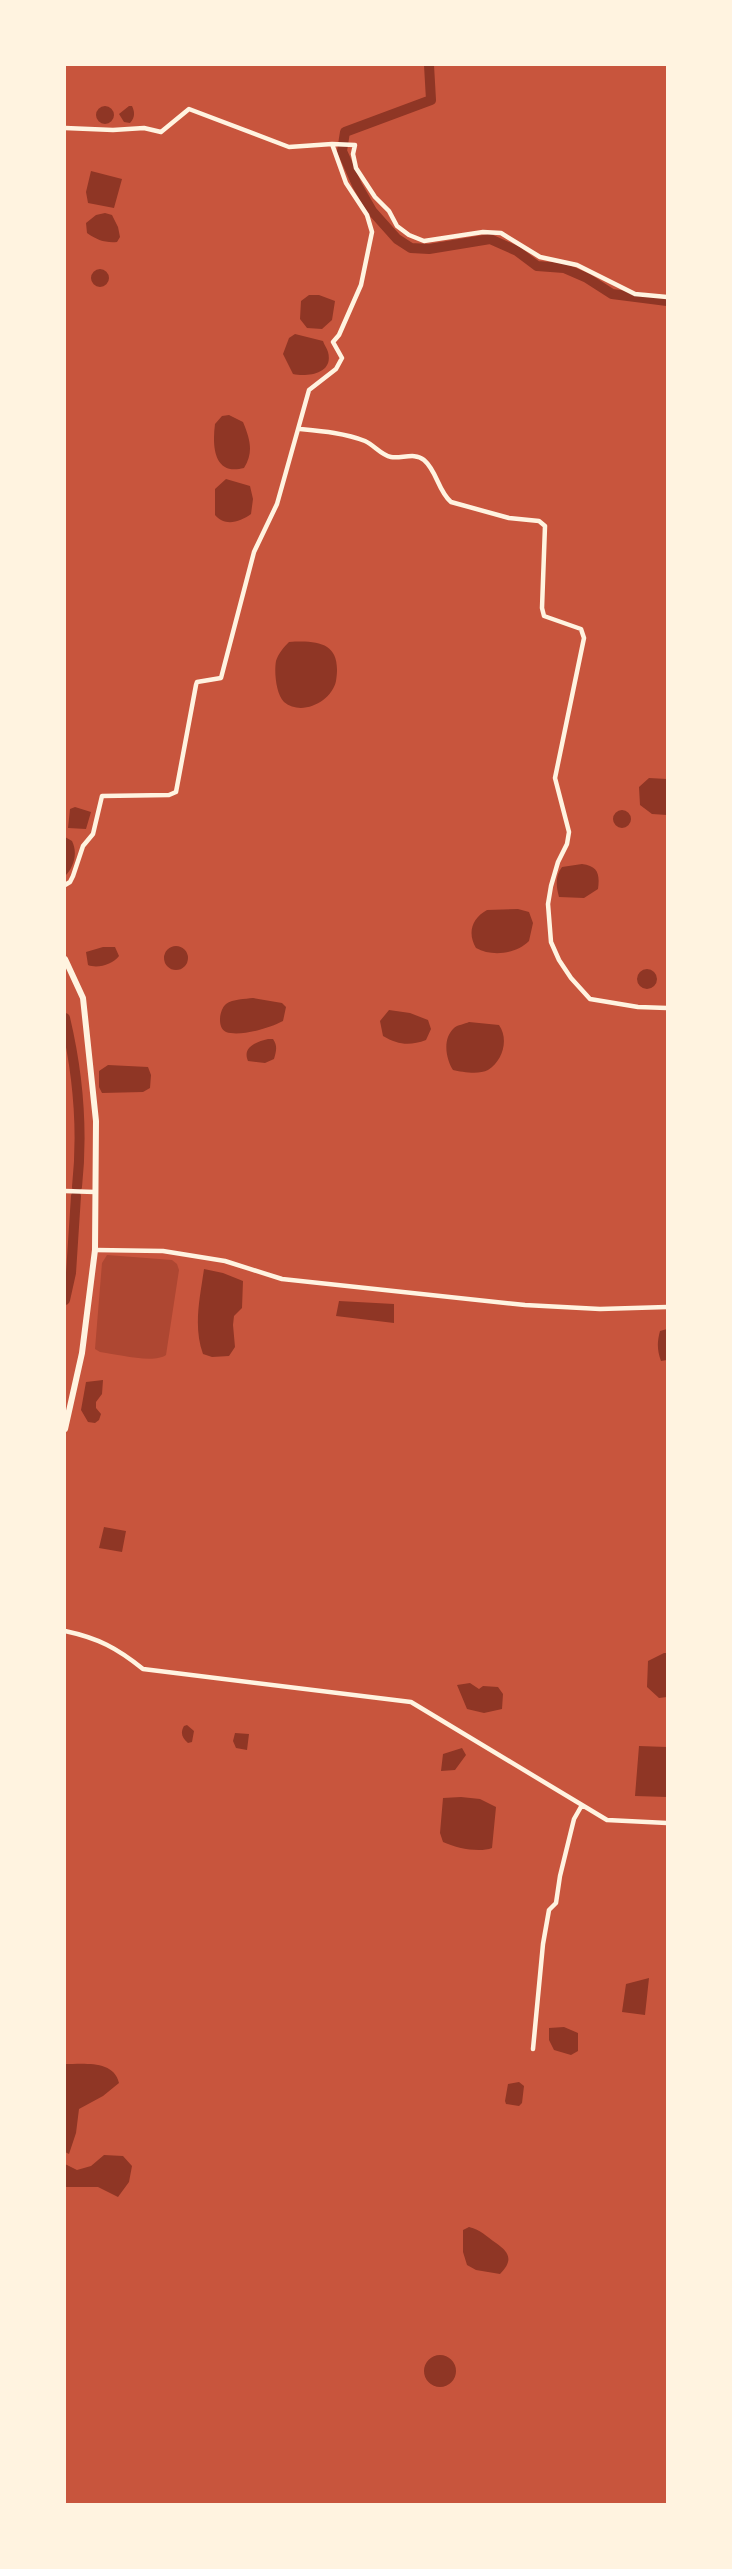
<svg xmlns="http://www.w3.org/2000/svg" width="732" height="2569" font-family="'Titillium Web',sans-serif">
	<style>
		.green { fill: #ae4732 }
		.water { fill: #8f3625 }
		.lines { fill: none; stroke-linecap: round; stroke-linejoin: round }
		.canal { stroke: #8f3625; stroke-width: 10 }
		.minor { stroke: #fff3e0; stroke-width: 4.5 }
		.secondary { stroke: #fff3e0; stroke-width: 6 }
	</style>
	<rect width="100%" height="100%" fill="#c8553d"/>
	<path class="green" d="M107,1255L172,1260L177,1264L179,1270L166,1355C154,1364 116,1354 100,1352L95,1349L102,1263Z"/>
	<path class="water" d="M129,106H132C135,112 135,118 130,123L124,122L119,114Z
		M96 115a9 9 0 1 1 18 0a9 9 0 1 1-18 0Z
		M91,171L122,179L114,208L88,203L86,192Z
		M105,213L112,215L118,227L120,237L117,242C105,243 97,240 87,233L86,223L96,215Z
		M91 278a9 9 0 1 1 18 0a9 9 0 1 1-18 0Z
		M309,295H319L335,301L332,320L322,329L307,328L300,319L301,301Z
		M295,334L323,341C324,345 327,348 328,352C334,374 307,377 293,374L283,354L289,338Z
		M229,415L243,422C250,439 254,452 244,468C214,476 212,447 215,424L222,416Z
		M226,479L250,486L253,499L251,514C240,522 225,527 215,515V489Z
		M289,642C321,640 342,644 336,681C332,701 302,717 284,702C276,694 274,672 276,661C278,654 284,647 289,642Z
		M649,778L667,779V815L652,814L640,805L639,787Z
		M75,807L91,812L86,829L68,828L70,809Z
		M613 819a9 9 0 1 1 18 0a9 9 0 1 1-18 0Z
		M65,837L72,841C78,853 74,867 65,876Z
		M582,864C598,866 600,874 598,889L584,898L559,897C556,886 555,876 562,867Z
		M487,910L518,909L529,912L533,923L529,941C516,954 492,957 476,948C467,933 472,918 487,910Z
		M164 958a12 12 0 1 1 24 0a12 12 0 1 1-24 0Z
		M103,947H115L119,956C113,964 98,969 88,965L86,952Z
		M637 979a10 10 0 1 1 20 0a10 10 0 1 1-20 0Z
		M253,998L282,1003L286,1007L283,1021C270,1028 240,1037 226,1032C217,1028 219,1010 226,1004C233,999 245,999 253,998Z
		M389,1010L410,1013L428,1020L431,1029L426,1040C410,1046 398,1045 383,1036L380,1021Z
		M469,1022L499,1025C509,1039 503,1061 488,1070C479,1075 462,1072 453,1070C446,1059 442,1039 454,1028C457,1025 465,1024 469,1022Z
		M268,1039H273C278,1046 276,1052 274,1059L265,1063L248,1061C242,1047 256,1042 268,1039Z
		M108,1065L148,1067L151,1075L150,1088L143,1092L102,1093L99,1087V1071Z
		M204,1269L223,1273L243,1281L242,1308L234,1316L233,1325L235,1347L229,1356L212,1357L203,1354C193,1326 200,1298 204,1269Z
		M339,1301L394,1304V1323L336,1316Z
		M667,1329V1360L661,1361C657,1350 657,1342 660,1331Z
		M103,1380L102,1394L96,1402V1408L101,1414L99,1420L95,1423L88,1422L81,1410L86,1382Z
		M104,1527L126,1531L122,1552L99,1548Z
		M664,1653H667V1697L659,1698L647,1687L648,1661Z
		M470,1683L479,1689L483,1686L498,1687L503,1694L502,1709L484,1713L467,1709L457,1685Z
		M187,1725L194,1731L192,1742L188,1743C182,1738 180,1733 184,1726Z
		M235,1733L249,1734L247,1750L236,1748L233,1741Z
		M639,1746L667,1747V1797L635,1796Z
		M462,1748L466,1755L455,1770L441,1771L443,1754Z
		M461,1797L480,1799L496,1807L492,1848C479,1853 456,1848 443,1842L440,1833L443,1798Z
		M649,1978L645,2015L622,2012L626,1984Z
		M564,2027L578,2033V2051L571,2055L554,2050L549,2040V2028Z
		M65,2064C84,2064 114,2060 119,2083L103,2096L79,2109L76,2133L69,2154L65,2152Z
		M519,2082L524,2086L522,2103L519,2106L506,2104L505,2101L508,2084Z
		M104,2155L123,2156L132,2166L129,2182L118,2197L98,2187H65V2164L77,2170L91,2166Z
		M469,2227C481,2230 486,2236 496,2243C509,2252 514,2260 500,2274L476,2270L467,2265L463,2252V2230Z
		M424 2371a16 16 0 1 1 32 0a16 16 0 1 1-32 0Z"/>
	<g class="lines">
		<path class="canal" d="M429,65L431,100L345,132L342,151L357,185L372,211L397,239L411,248L429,249L490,239L517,251L537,266L564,268L587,278L612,294L667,301
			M65,1018C78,1073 83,1131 77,1187
			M65,1300L71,1273L76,1196"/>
		<path class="minor" d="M65,128L113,130L144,128L161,132L189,109L289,147L332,144L346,183L367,215L372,232L361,285L339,335L333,342L342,358L336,369L309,390L277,504L254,552L221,678L197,682L196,685L176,792L169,795L102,796L93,834L83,846L73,876L70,882L65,885
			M332,144L355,145L353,154L356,168L375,197L389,211L397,226L409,235L424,241L483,232L501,233L540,257L577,265L635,294L667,297
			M300,429C321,431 345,433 365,441C374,445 381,455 391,457C401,459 415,452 424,460C437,471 438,491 451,502L509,518L539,521L545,526L542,608L544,616L581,629L584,638L555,778L569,832L567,844L558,862L551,886L548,904L551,942L559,960L571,978L590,999L638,1007L667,1008
			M65,1191L95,1192
			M95,1250L163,1251L225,1261L282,1279L525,1305L600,1309L667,1307
			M65,1631C98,1638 117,1648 143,1669L411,1702L607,1820L667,1823
			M533,2049L543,1944L549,1910L556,1903L560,1876L574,1819L582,1805"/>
		<path class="secondary" d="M65,959L83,998L96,1121L95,1250L82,1353L65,1429"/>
	</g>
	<rect width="732" height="2569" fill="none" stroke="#fff3e0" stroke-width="132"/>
</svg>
